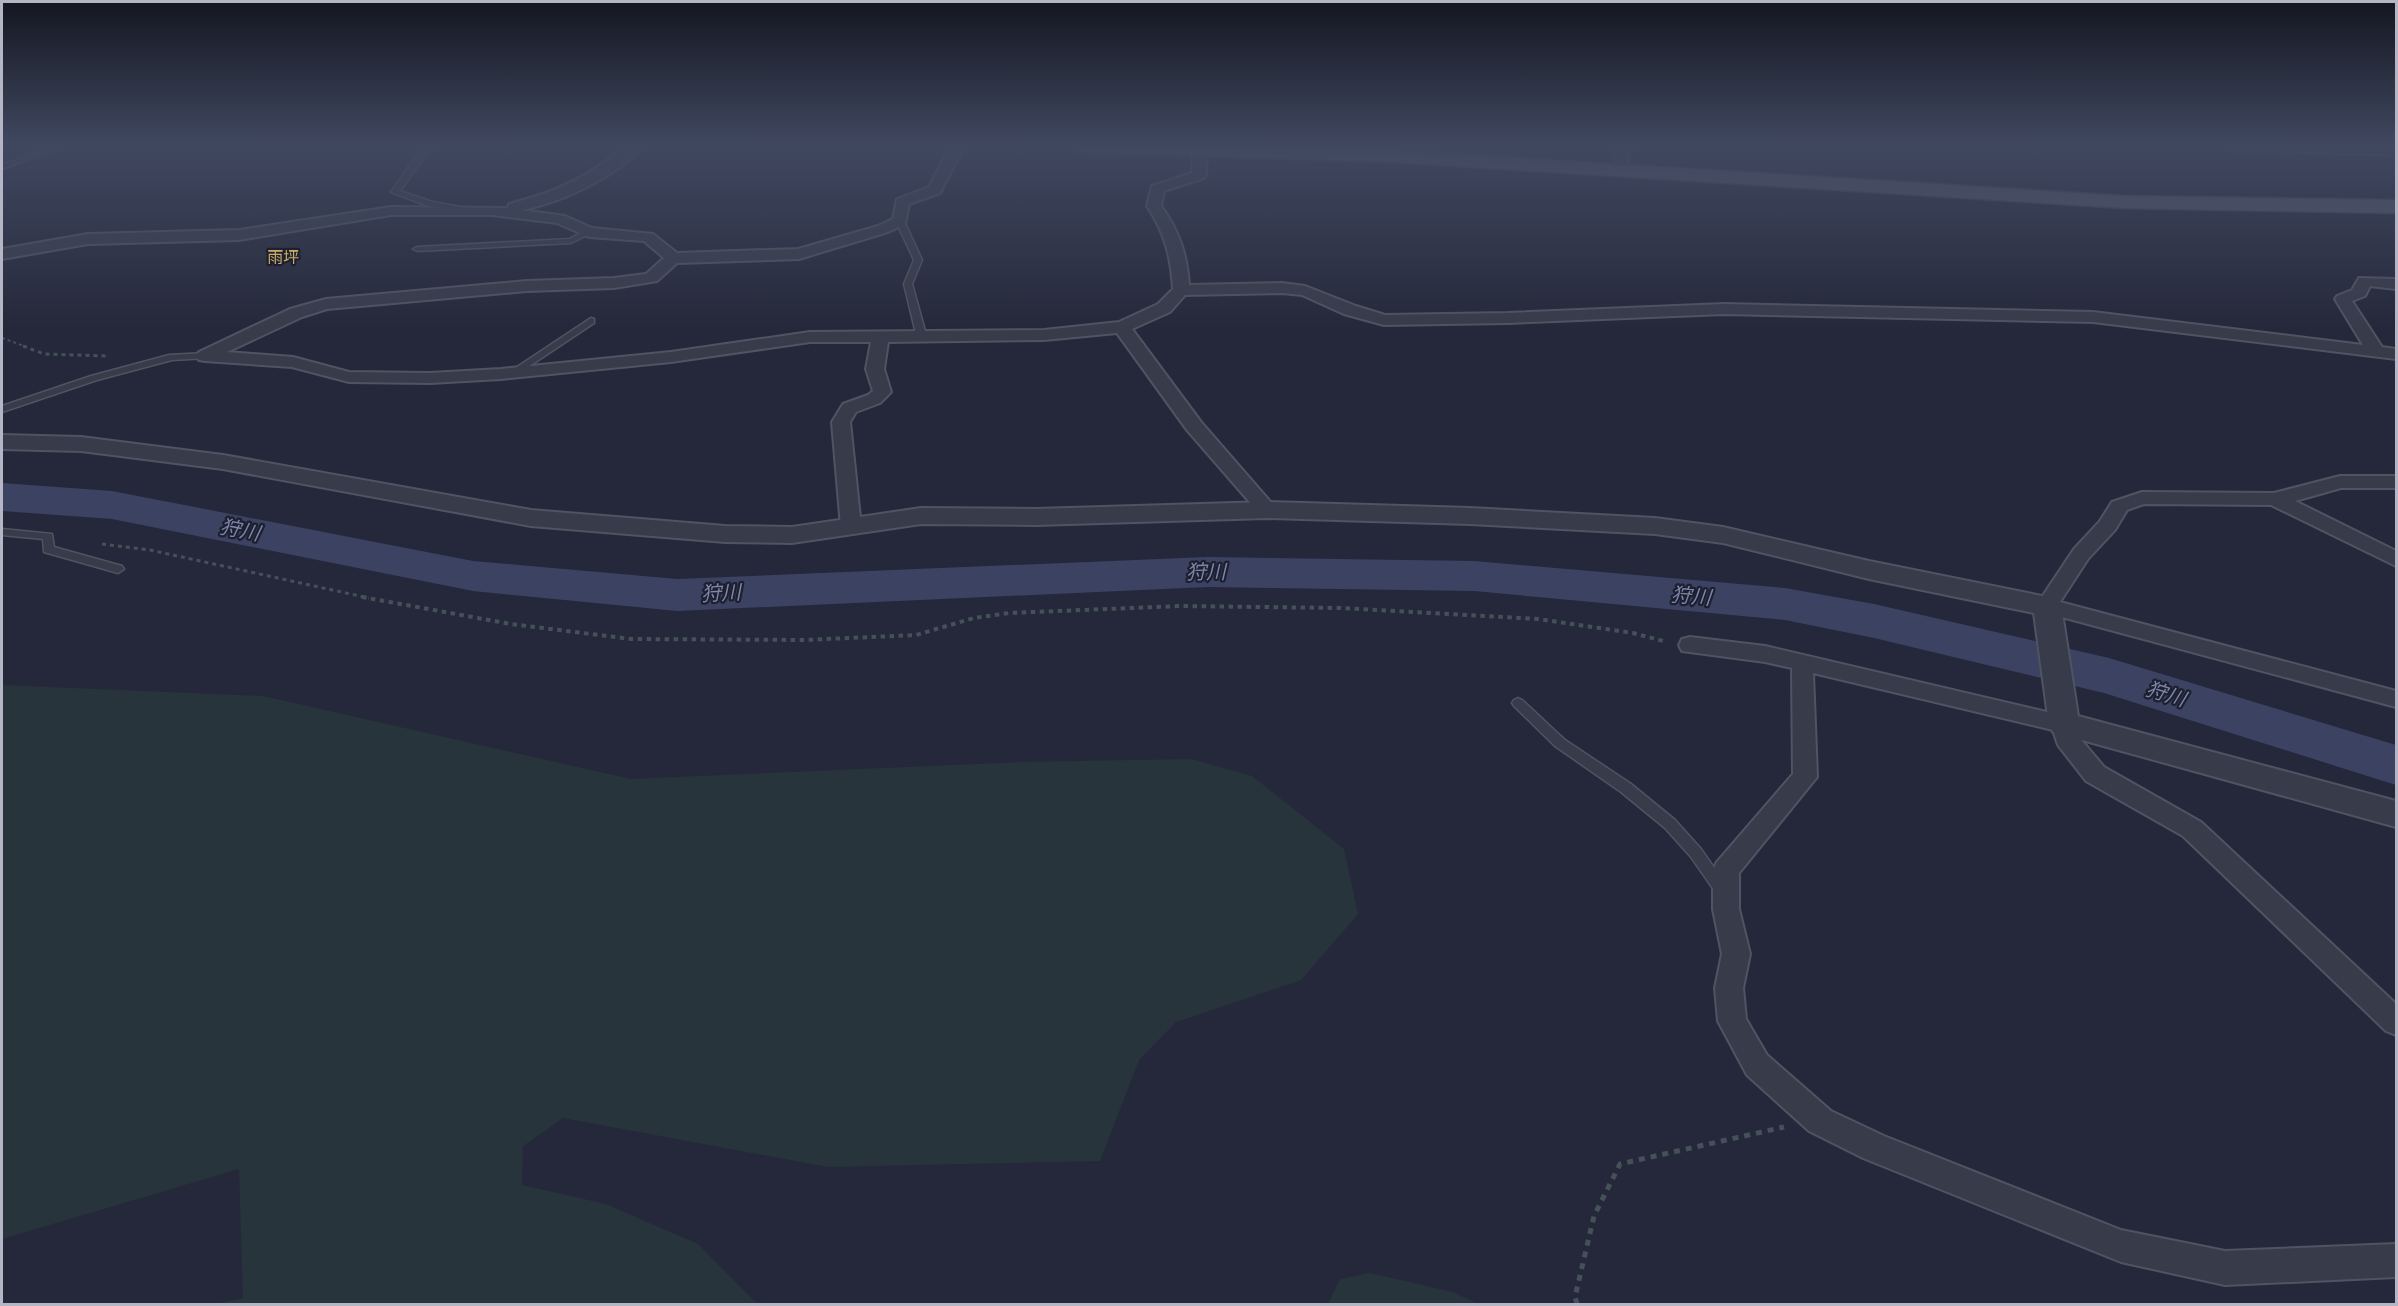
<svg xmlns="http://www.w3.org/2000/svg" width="2398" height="1306" font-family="'Exo 2','Noto Sans JP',sans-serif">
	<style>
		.green { fill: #27343b }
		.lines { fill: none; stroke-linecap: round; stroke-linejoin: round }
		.river { fill: #3c4262; fill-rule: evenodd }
		.service-casing { stroke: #505362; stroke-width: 3 }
		.minor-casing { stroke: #505362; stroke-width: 4 }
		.tertiary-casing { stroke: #505362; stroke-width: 4 }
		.primary-casing { stroke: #414453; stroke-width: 3 }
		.path-far3 { stroke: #445158; stroke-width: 2; stroke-dasharray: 3 3; stroke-linecap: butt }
		.path-far2 { stroke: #445158; stroke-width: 3; stroke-dasharray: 4 4; stroke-linecap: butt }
		.path-far1 { stroke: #445158; stroke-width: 4; stroke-dasharray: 4.5 4.5; stroke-linecap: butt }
		.path { stroke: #445158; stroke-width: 5; stroke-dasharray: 6 6; stroke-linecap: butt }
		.service { fill: #383b4a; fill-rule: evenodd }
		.minor { fill: #383b4a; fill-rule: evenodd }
		.tertiary { fill: #383b4a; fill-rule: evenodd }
		.primary { fill: #565a6a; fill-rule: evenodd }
		.labels { text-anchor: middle; stroke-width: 4.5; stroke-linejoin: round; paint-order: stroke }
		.far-neighbourhood-label { font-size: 16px; fill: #cbad69; stroke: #1d202f }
		.water-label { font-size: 20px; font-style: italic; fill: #7e86ab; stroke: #1d202f }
	</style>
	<rect width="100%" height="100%" fill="#25283a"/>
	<path class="green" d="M2,685L263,696L631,779L1024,762L1191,759L1252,776L1344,849L1358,914L1301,980L1176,1022L1139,1060L1100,1161L828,1167L563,1118L523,1146L522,1185L606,1204L698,1244L757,1304H216L243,1298L239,1169L2,1239Z
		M1370,1273L1453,1292L1478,1304H1328L1340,1279Z"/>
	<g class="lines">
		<path class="river" d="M2,483L112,491L473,561L677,579L1207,557L1474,561L1785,588L1874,604L2109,658L2396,745V785L2104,693L1874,638L1785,620L1474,591L1207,587L677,611L473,591L112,519L2,511Z"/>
		<g class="service-casing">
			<path id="service" d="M53,146H64L2,169V165Z
				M429,146H439L427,153L400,191L433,202L466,208V212L428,206L391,192L421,149Z
				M897,219L904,221L922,260L912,284L927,338L922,341L917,338L904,284L914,260L896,221Z
				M586,230L593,232L571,243L417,251L413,249L417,247L569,239Z
				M591,318L594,319V323L516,375H510L508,373Z
				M205,353L208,354V358L172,360L97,380L2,412V406L91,376L169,355Z
				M2,529L52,534L54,547L122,566L124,569L118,573L44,552L43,539L2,535Z
				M1518,698L1522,700L1565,740L1631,784L1675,820L1701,849L1726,885L1728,889L1726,893L1721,895L1716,893L1691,857L1665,828L1621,792L1555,746L1514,706L1512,703L1514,700Z"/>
		</g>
		<g class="minor-casing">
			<path id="minor" d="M627,146H643C617,177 560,203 522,210L565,216L592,228L653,234L677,253L798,249L878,226L893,219L897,199L929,187L950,146H964L940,193L909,204L905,224L888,232L799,259L677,263L657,281L614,288L527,291L327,309L302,317L227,352L293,357L349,372L430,373L501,369L671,352L810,332L1044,330L1119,322L1158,304L1173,289C1171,257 1165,233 1147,206L1152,186L1192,173L1193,150L1195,147L1202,146L1207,150L1206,175L1204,178L1164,191L1161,206C1179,231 1187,254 1189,285L1282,283L1305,286L1356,306L1385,315L1508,313L1724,304L2093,312L2363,345L2335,299L2337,296L2352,290L2359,278L2396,279V289L2370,286L2365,296L2352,301L2382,347L2396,349V359L2093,322L1724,314L1508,323L1384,325L1344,314L1302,295L1282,293L1185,295L1170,312L1132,329L1201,422L1274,506L1277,510L1274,514L1267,516L1260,514L1187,430L1117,333L1044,340L888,342L884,369L891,392L880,403L856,412L850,422L861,527L858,532L851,533L844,532L841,527L832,422L843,404L868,395L873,391L866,369L871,342H810L671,362L501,379L430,383L349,382L292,367L205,361L199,360L196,356L199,352L290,309L326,299L527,281L614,278L646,274L664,258L644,241L589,237L557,223L492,215H391L239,240L88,244L2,259V249L88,234L239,230L391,207L508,208L509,204C560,191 584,178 627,146Z
				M1312,146H1354C1345,153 1321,153 1312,146Z
				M1618,146H1632L1628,158V170L1621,174L1614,170V158Z
				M2228,146L2396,147V155L2235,150Z
				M2340,476H2396V488H2341L2295,501L2396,551V566L2271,505L2144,504L2127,510L2115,530L2088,559L2060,602L2396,691V707L2047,613L2039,611L2036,606L2074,549L2100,521L2112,502L2142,492L2274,493Z
				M1690,637L1765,646L2072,718L2078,736L2104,767L2201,822L2396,1004V1035L2386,1031L2183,836L2086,781L2058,745L2053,730L1813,673L1817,777L1739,873V909L1750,954L1743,988L1746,1019L1767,1055L1831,1111L1884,1136L2121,1230L2225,1251L2396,1244V1277L2225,1285L2121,1262L1863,1158L1809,1131L1747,1075L1718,1021L1715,988L1722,954L1713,909V870L1717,862L1793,774L1792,668L1765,662L1682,651L1679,645L1682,639Z"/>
		</g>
		<g class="tertiary-casing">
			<path id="tertiary" d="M2,435L81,437L223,455L531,510L725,526L792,527L921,508L1036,509L1267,502L1470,508L1655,518L1723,527L1869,561L2057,599L2061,606L2078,716L2396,801V827L2053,732L2049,724L2034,613L1869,579L1723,543L1655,534L1470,524L1267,518L1036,525L921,524L792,543L725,542L531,526L223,469L81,451L2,449Z"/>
		</g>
		<g class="primary-casing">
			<path id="primary" d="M1071,146H1278L1391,150L2125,196L2396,200V213L2125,208L1391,162L1081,152L1074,150Z"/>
		</g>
		<path class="path-far3" d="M2,338L27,347"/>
		<path class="path-far2" d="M23,346L44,354L108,356
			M102,544L150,550L369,598"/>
		<path class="path-far1" d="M362,597L511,624L631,639L805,640L916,635L974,618L1009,613L1181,606L1341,608L1538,619L1633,633L1663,641"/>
		<path class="path" d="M1577,1304L1575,1297L1594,1216L1620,1164L1784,1127"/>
		<use href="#service" class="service"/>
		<use href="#minor" class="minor"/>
		<use href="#tertiary" class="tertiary"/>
		<use href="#primary" class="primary"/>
	</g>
	<linearGradient id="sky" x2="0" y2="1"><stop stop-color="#141620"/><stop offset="0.44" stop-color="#404860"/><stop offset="1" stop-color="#404860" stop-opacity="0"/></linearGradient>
	<rect width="2398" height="329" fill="url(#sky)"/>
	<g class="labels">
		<g class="far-neighbourhood-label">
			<text x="283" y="263">雨坪</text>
		</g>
		<g class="water-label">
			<text transform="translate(240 530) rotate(11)" y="7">狩川</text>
			<text transform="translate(1206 572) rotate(-1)" y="7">狩川</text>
			<text transform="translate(721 593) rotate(-3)" y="7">狩川</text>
			<text transform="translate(1691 596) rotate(5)" y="7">狩川</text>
			<text transform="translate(2166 694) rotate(17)" y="7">狩川</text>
		</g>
	</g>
	<rect width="2398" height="1306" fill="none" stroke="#b4b6c6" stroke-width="6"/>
</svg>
